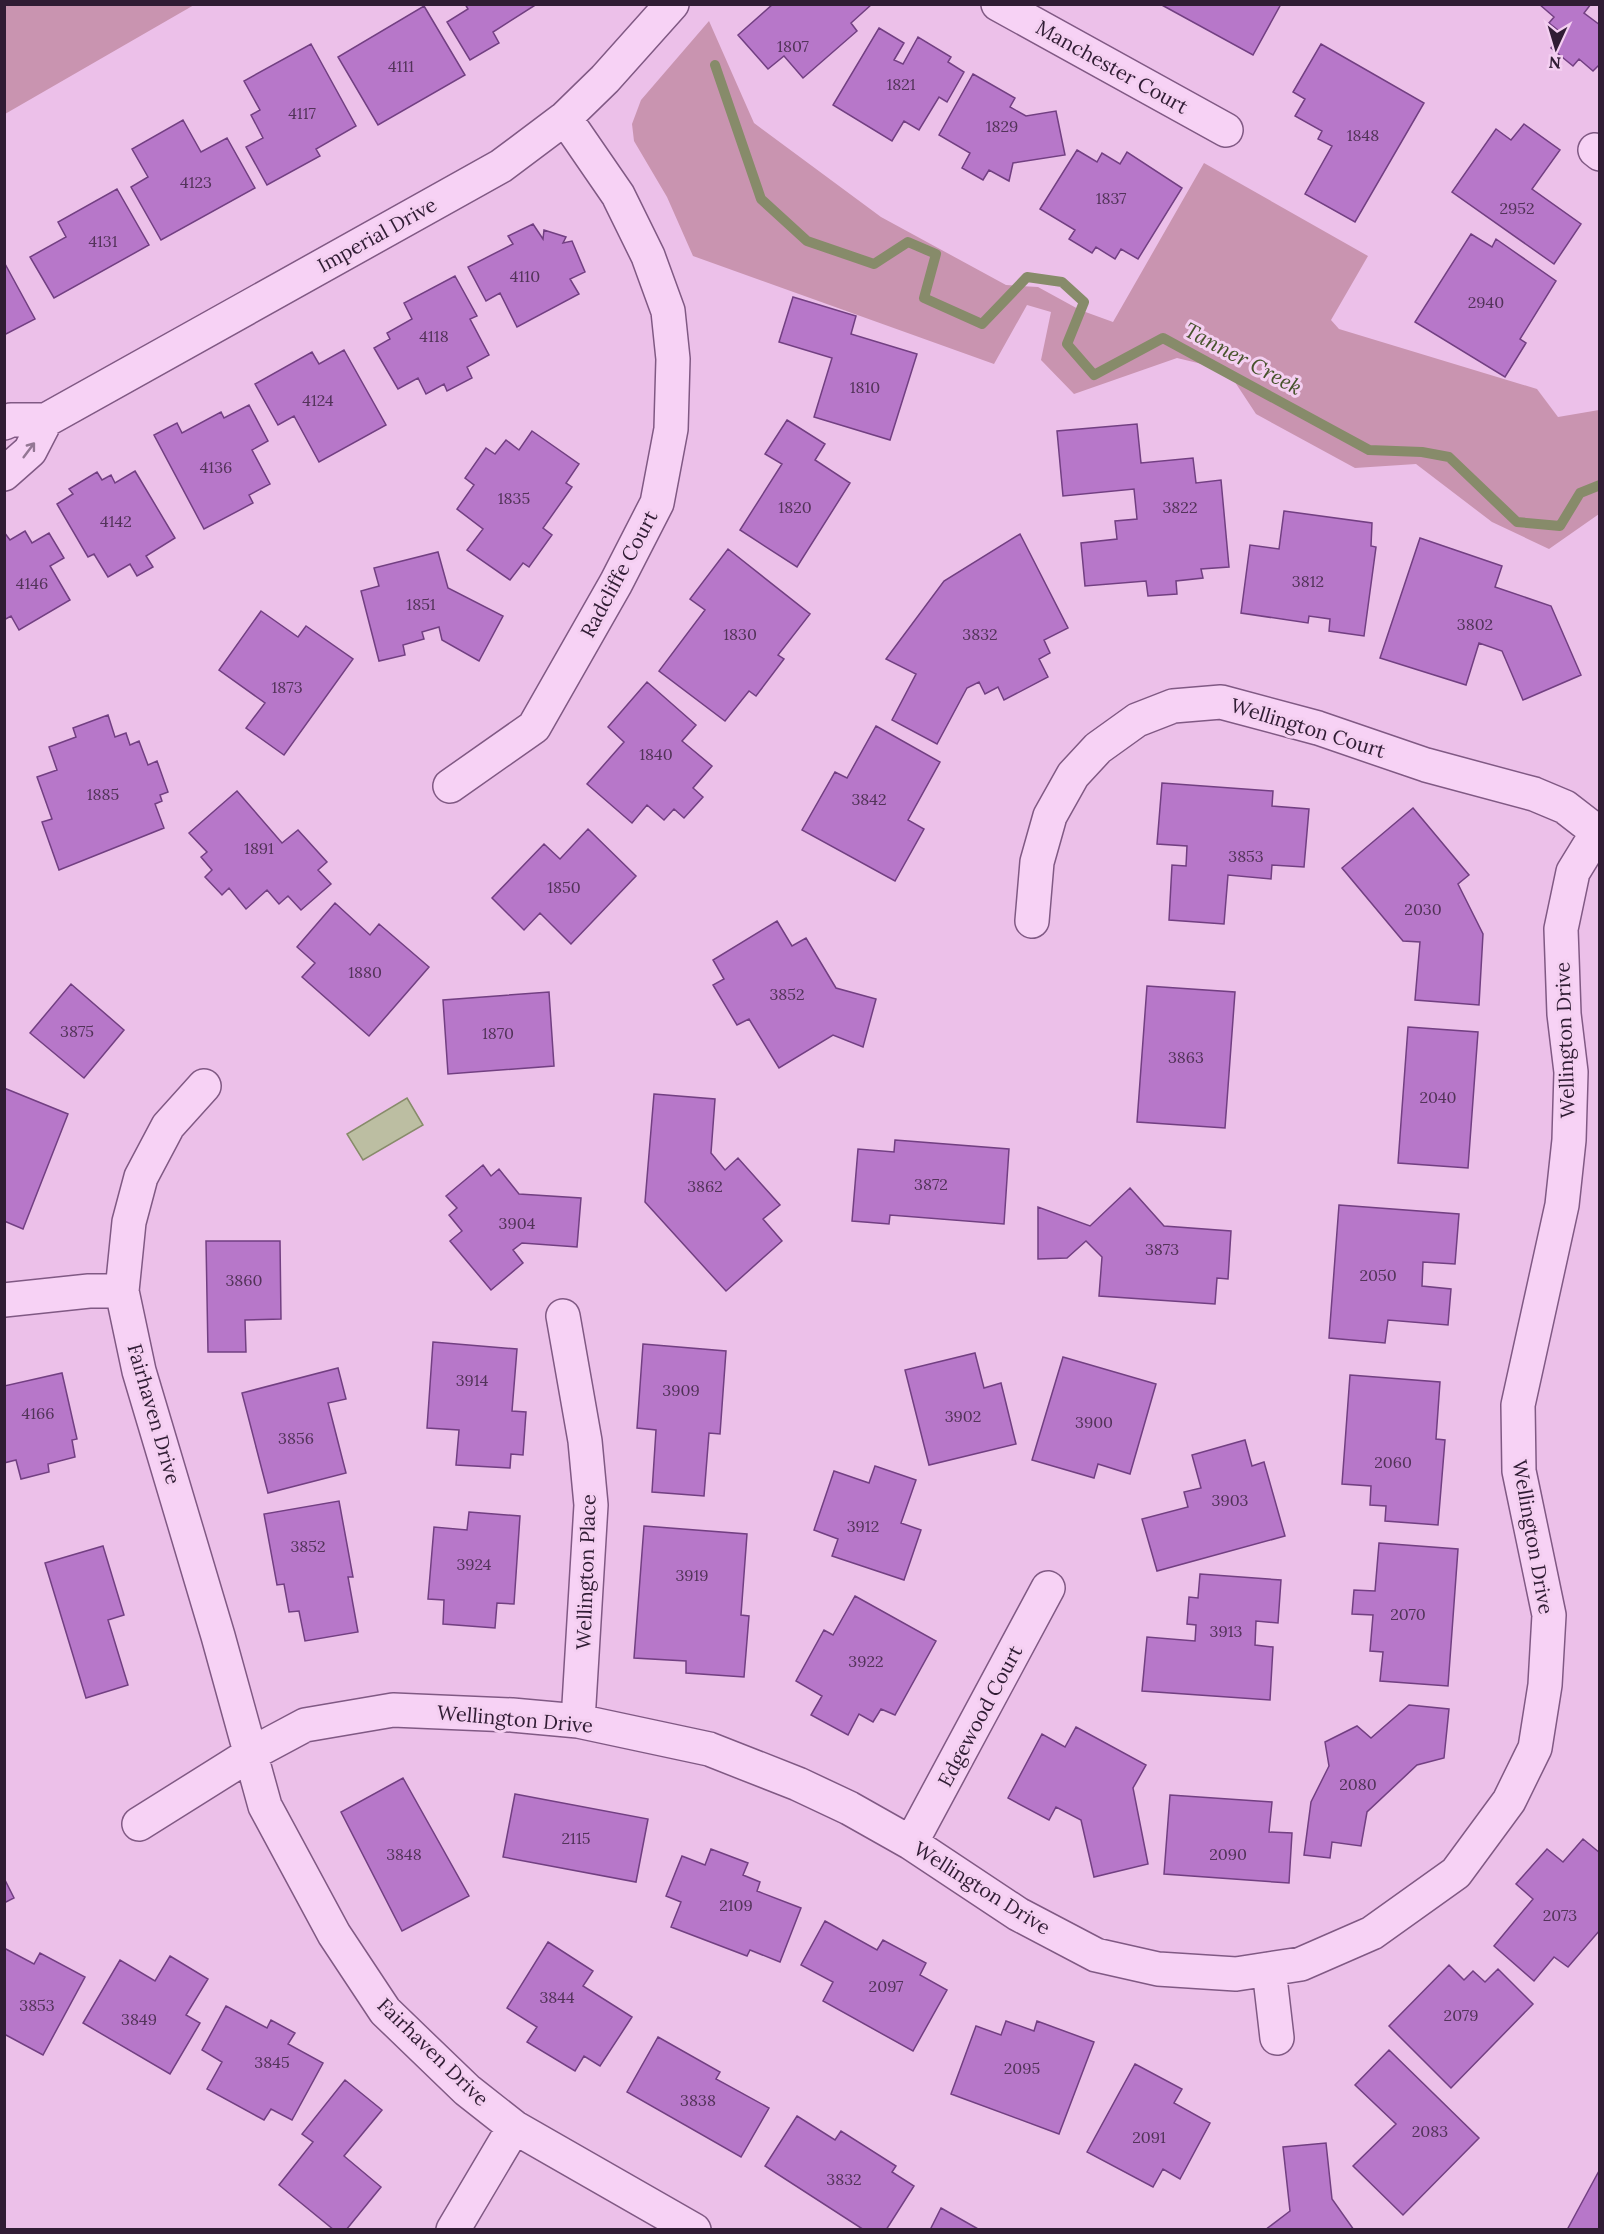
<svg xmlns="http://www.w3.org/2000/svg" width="1604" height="2234" font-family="Lora,serif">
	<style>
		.green { fill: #c994b0 }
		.water { fill: #bcbea2; stroke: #878b6a; stroke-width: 1.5 }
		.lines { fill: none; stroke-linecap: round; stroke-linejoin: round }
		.stream { stroke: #878b6a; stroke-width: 10 }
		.building { fill: #b777c9; stroke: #723f82; stroke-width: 1.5 }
		.minor-casing { stroke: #805984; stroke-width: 36 }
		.minor { stroke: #f7d2f5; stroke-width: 33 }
		.oneway { stroke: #947794 }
		.labels { text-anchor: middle; stroke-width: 6; stroke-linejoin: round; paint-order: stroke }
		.number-label { font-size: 16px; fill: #523359 }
		.street-label { font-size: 20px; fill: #301c34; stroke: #f4cff1 }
		.water-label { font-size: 21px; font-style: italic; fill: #47532c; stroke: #f4cff1 }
	</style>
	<rect width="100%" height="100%" fill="#ecc0e9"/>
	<path class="green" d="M5,4H194V5L5,114Z
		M709,21L754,123L881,217L1006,285L1038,287L1080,310L1113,322L1204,163L1368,256L1331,320L1339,329L1537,389L1558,417L1599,410V514L1549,549L1492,522L1416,464L1355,468L1256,414L1227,370L1177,358L1074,394L1041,360L1051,312L1027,305L994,364L693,256L667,197L634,141L632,124L641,100Z"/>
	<path class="water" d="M407,1098L423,1125L363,1160L347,1134Z"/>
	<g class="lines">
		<path class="stream" d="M715,65L761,199L807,241L874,264L908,242L936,254L924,298L982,324L1027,277L1062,282L1084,302L1067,344L1094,375L1163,338L1369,450L1422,452L1449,457L1517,522L1560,526L1580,493L1600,485"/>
	</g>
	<path class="building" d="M465,4H537L493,32L499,43L470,60L447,22L468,9Z
		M773,4H872L851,23L857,31L803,78L784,56L768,69L738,35Z
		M1160,4H1281L1253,55Z
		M1539,4H1591L1584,13L1600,25V64L1593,71L1579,59L1573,66L1551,48L1563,34L1549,23L1554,17Z
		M424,6L465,75L378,125L338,57Z
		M879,28L904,43L894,60L903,64L918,37L951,57L948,62L964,72L947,102L939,97L919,130L904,121L892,141L833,105Z
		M311,44L356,126L316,149L320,156L267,185L246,147L263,138L251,115L260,110L244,81Z
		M1321,44L1424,103L1355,222L1305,194L1332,146L1318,139L1322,131L1295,116L1305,99L1293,92Z
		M973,74L1015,98L1010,107L1026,116L1056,111L1065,155L1013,163L1009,181L989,170L983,180L962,168L970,153L939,135Z
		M183,120L201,152L227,138L255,188L161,240L131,187L148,177L132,149Z
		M1524,124L1560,150L1532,189L1581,224L1554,264L1452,192L1496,129L1511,140Z
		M1077,150L1097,162L1102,153L1120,164L1127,152L1182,188L1138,259L1121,249L1115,259L1096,247L1092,253L1069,239L1075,230L1040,209Z
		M117,189L149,245L54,298L30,257L66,237L58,222Z
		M533,224L543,239L544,230L566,237L563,243L572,241L585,272L570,279L579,294L517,327L500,293L486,301L468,267L513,244L508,236Z
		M1471,234L1492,247L1496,239L1556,281L1520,339L1526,343L1505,377L1415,322Z
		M4,262L35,319L4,335Z
		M455,276L477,316L470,319L489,355L467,367L472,378L447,391L444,384L426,394L418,378L398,389L374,348L390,339L387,333L412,319L404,303Z
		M793,297L856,316L851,334L917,354L890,440L814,417L832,358L779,342Z
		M344,350L386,425L319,462L294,416L278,425L255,384L312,352L319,364Z
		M249,405L268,441L252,450L270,484L249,495L253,503L204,529L154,435L177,423L182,433L221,412L224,418Z
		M787,420L825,444L815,460L850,483L797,567L740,530L782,464L765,454Z
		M1137,424L1141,463L1193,458L1196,483L1221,480L1229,567L1201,569L1203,578L1176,581L1177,594L1148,596L1146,581L1085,586L1081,543L1117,539L1115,521L1137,519L1134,489L1063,496L1057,431Z
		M532,431L579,464L566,483L572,487L543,528L552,535L529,567L523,563L510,580L467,550L483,529L457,509L474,485L465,478L486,448L495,454L506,440L519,450Z
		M135,471L175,538L146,556L153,567L137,576L130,564L108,577L94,554L88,557L57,504L73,494L69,489L97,472L102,480L111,475L115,483Z
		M1284,511L1372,523L1371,546L1376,547L1364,636L1329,631L1330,619L1309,616L1308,623L1241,613L1250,545L1279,549Z
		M25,531L32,543L49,533L64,558L50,566L70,600L19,630L11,616L4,620V532L10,540Z
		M1020,534L1068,628L1044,640L1050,653L1039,659L1048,677L1004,700L998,687L985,694L979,682L967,688L937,744L892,720L916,674L886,659L944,581Z
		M1420,538L1502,566L1495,587L1551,606L1581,675L1523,700L1502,651L1479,643L1466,685L1380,658Z
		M728,549L810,614L778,655L784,659L756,696L749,691L725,721L659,671L705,610L690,599Z
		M438,552L448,588L503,616L479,661L442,640L439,627L422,632L424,639L403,645L405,655L379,661L361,591L379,586L374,568Z
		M261,611L298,637L306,626L353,659L284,755L246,728L265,703L219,670Z
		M647,682L696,725L682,741L712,766L693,788L703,797L684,818L674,809L664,820L647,805L632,823L587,784L624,742L608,727Z
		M108,715L115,737L126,733L130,745L139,741L148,765L157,761L168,792L160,795L162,801L155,804L164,828L59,870L42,822L52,819L37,777L57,770L49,747L76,737L73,728Z
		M876,726L940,762L908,820L924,829L895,881L802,830L835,772L847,778Z
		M1162,783L1273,791L1272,806L1309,809L1304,867L1272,865L1271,879L1228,875L1224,924L1169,920L1172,865L1186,866L1187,846L1157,844Z
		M237,791L282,843L298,830L327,862L318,870L331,884L301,910L288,896L279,904L267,890L246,909L229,888L222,895L205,877L212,870L201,857L207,852L189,833Z
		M1413,808L1469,875L1458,884L1483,934L1479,1005L1415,1000L1420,942L1403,941L1342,868Z
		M588,829L636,876L571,944L540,913L524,930L492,898L544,844L560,859Z
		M335,903L370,935L379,924L429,967L369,1036L302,977L315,963L297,947Z
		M777,921L792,946L806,938L836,988L876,999L863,1047L833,1035L779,1068L749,1019L737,1025L713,985L724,979L713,960Z
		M71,984L124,1030L84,1078L30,1033Z
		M1147,986L1235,992L1225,1128L1137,1122Z
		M549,992L554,1066L448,1074L443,1000Z
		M1408,1027L1478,1032L1468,1168L1398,1163Z
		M4,1088L68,1114L23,1229L4,1221Z
		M654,1094L715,1099L711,1153L725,1170L738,1158L780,1205L763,1219L782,1241L726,1291L645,1202Z
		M895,1140L1009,1149L1004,1224L890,1215L889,1224L852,1221L858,1149L894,1152Z
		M483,1165L491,1176L499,1169L519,1194L581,1198L577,1247L522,1243L513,1250L523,1263L491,1290L450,1241L462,1231L449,1215L457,1208L446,1196Z
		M1130,1188L1164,1226L1231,1231L1228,1279L1217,1278L1215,1304L1099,1296L1102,1257L1086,1241L1067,1258L1038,1259V1207L1090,1226Z
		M1339,1205L1459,1214L1455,1264L1423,1262L1422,1286L1451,1289L1448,1325L1388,1320L1385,1343L1329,1338Z
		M206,1241H280L281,1319L245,1320L246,1352H208Z
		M433,1342L517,1349L512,1411L526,1412L523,1455L511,1454L510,1468L456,1465L459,1430L427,1428Z
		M643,1344L726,1351L720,1434L709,1433L704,1496L652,1492L656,1430L637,1428Z
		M975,1353L984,1388L1001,1383L1016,1444L929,1465L905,1370Z
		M1063,1357L1156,1384L1130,1474L1098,1464L1094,1478L1032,1460Z
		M338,1368L346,1399L328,1403L346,1473L268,1493L242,1393Z
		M62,1373L77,1439L72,1440L75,1457L48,1464L49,1472L21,1479L16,1460L4,1463V1386Z
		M1350,1375L1440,1382L1436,1439L1445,1440L1438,1525L1385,1521L1386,1506L1370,1505L1371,1486L1342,1484Z
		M1245,1440L1252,1466L1264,1462L1285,1536L1157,1571L1142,1519L1188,1507L1184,1492L1201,1488L1192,1455Z
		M875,1466L916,1480L901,1523L921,1530L904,1580L832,1556L838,1539L814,1530L834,1471L869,1483Z
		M339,1501L353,1577H348L358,1632L305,1641L299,1611L289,1612L284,1584L277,1585L264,1514Z
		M469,1512L520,1516L514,1604L497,1603L495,1628L443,1624L444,1600L428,1599L434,1527L467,1530Z
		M644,1526L747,1534L741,1615L749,1616L744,1677L686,1673V1661L634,1658Z
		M1379,1543L1458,1549L1448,1686L1380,1681L1383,1652L1370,1651L1373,1615L1352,1614L1354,1590L1375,1591Z
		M103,1546L124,1615L108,1620L128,1685L86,1698L45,1563Z
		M1200,1574L1281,1580L1278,1623L1256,1621L1255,1645L1273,1647L1270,1700L1142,1691L1147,1637L1195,1641L1196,1625L1187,1624L1189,1597L1198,1598Z
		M855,1596L936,1641L895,1715L881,1709L873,1722L859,1714L848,1735L811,1715L822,1696L796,1681L824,1630L833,1635Z
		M1409,1705L1449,1709L1444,1758L1417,1765L1367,1812L1361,1846L1332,1842L1330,1858L1304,1855L1311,1802L1329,1766L1325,1742L1357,1726L1371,1738Z
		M1076,1727L1146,1765L1133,1788L1148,1864L1094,1877L1081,1820L1056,1807L1049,1820L1008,1798L1042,1734L1065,1747Z
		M403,1778L469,1896L402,1931L341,1812Z
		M515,1794L648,1819L636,1882L503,1857Z
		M1170,1795L1272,1802L1269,1832L1292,1833L1289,1883L1164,1874Z
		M1583,1839L1600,1853V1930L1568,1967L1554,1957L1534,1981L1494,1946L1533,1899L1516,1884L1547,1849L1563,1862Z
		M711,1849L748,1863L743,1875L760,1882L757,1891L801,1908L780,1962L750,1950L747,1956L671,1927L681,1902L666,1896L682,1856L705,1865Z
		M4,1878L14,1898L4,1903Z
		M825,1921L877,1950L883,1940L926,1963L920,1975L947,1990L913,2051L823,2001L833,1982L801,1965Z
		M548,1942L593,1971L583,1986L632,2017L600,2066L584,2056L575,2071L527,2042L537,2027L507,2008Z
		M4,1948L34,1964L40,1953L85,1977L43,2055L4,2034Z
		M170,1956L208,1979L186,2015L200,2023L170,2074L83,2023L120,1960L155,1981Z
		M1449,1965L1464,1980L1473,1971L1485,1982L1498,1969L1533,2004L1451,2088L1389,2026Z
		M226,2006L267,2028L271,2020L295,2033L288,2044L323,2063L292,2120L271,2109L264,2120L207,2089L222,2062L202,2050Z
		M1006,2021L1034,2031L1037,2021L1094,2042L1059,2134L951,2094L976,2026L1001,2035Z
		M658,2037L720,2072L716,2079L769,2108L741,2157L627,2092Z
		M1389,2050L1479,2138L1403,2215L1353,2166L1396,2124L1355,2085Z
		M1135,2064L1182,2089L1174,2103L1210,2123L1180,2179L1163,2169L1153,2187L1087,2152Z
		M345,2080L382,2110L344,2156L381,2187L346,2230H334L279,2185L313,2142L302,2134Z
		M797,2116L835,2140L841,2131L896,2166L892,2172L914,2186L886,2230H864L765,2166Z
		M1326,2143L1332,2199L1354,2230H1265L1290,2211L1283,2147Z
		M1600,2169V2230H1567Z
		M941,2208L980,2230H930Z"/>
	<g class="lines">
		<g class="minor-casing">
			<path id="minor" d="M998,4L1226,130
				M1595,150L1600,154
				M4,423L11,420H46L501,166L565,118L605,79L672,4
				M4,474L30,451L46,420
				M450,786L534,727L616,583L657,503L671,429L673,359L668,311L648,256L618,195L565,118
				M1032,921L1037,862L1050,816L1073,775L1098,748L1137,720L1173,706L1221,702L1318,728L1426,765L1534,794L1565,807L1596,831
				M204,1086L168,1126L141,1177L129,1222L122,1291L139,1371L218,1636L265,1806L334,1934L385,2011L467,2090L514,2127L694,2230
				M4,1300L89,1291H122
				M563,1316L585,1441L591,1505L578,1721
				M139,1824L249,1755L305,1725L393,1710L512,1715L578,1721L709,1749L798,1784L849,1808L911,1843L1018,1914L1096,1955L1158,1969L1236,1974L1301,1964L1372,1933L1456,1873L1509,1801L1535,1748L1545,1685L1549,1615L1519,1471L1518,1405L1562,1205L1569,1140L1571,1072L1564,1014L1561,929L1573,872L1600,828
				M911,1843L1048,1588
				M1269,1969L1277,2038
				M453,2230L514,2127"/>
		</g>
		<use href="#minor" class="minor"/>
	</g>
	<defs><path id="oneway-shaft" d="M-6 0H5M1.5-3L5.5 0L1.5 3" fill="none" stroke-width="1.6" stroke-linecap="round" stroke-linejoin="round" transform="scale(1.5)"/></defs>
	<use class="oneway" href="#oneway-shaft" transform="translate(29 450) rotate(-53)"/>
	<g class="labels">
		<g class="number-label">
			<text x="793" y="52">1807</text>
			<text x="401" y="72">4111</text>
			<text x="901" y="90">1821</text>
			<text x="302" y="119">4117</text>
			<text x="1002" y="132">1829</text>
			<text x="1363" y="141">1848</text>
			<text x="196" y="188">4123</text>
			<text x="1111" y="204">1837</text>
			<text x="1517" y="214">2952</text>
			<text x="103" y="247">4131</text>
			<text x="525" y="282">4110</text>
			<text x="1486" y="308">2940</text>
			<text x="434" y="342">4118</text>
			<text x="865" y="393">1810</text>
			<text x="318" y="406">4124</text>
			<text x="216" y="473">4136</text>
			<text x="514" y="504">1835</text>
			<text x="795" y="513">1820</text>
			<text x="1180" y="513">3822</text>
			<text x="116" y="527">4142</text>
			<text x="1308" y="587">3812</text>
			<text x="32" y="589">4146</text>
			<text x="421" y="610">1851</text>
			<text x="1475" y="630">3802</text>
			<text x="740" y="640">1830</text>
			<text x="980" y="640">3832</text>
			<text x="287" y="693">1873</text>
			<text x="656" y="760">1840</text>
			<text x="103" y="800">1885</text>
			<text x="869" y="805">3842</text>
			<text x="259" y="854">1891</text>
			<text x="1246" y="862">3853</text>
			<text x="564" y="893">1850</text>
			<text x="1423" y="915">2030</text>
			<text x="365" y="978">1880</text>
			<text x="787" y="1000">3852</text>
			<text x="77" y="1037">3875</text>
			<text x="498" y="1039">1870</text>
			<text x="1186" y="1063">3863</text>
			<text x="1438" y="1103">2040</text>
			<text x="931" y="1190">3872</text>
			<text x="705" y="1192">3862</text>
			<text x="517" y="1229">3904</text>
			<text x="1162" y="1255">3873</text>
			<text x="1378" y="1281">2050</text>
			<text x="244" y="1286">3860</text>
			<text x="472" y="1386">3914</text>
			<text x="681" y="1396">3909</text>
			<text x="38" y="1419">4166</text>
			<text x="963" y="1422">3902</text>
			<text x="1094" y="1428">3900</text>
			<text x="296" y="1444">3856</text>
			<text x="1393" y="1468">2060</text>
			<text x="1230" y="1506">3903</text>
			<text x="863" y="1532">3912</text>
			<text x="308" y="1552">3852</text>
			<text x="474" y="1570">3924</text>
			<text x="692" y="1581">3919</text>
			<text x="1408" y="1620">2070</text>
			<text x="1226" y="1637">3913</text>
			<text x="866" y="1667">3922</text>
			<text x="1358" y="1790">2080</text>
			<text x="576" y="1844">2115</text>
			<text x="404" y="1860">3848</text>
			<text x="1228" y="1860">2090</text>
			<text x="736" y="1911">2109</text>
			<text x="1560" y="1921">2073</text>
			<text x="886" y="1992">2097</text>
			<text x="557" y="2003">3844</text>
			<text x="37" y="2011">3853</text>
			<text x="1461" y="2021">2079</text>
			<text x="139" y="2025">3849</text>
			<text x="272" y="2068">3845</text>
			<text x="1022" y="2074">2095</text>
			<text x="698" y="2106">3838</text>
			<text x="1430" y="2137">2083</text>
			<text x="1149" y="2143">2091</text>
			<text x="844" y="2185">3832</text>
		</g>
		<g class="street-label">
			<text transform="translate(1112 67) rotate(29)" y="7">Manchester Court</text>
			<text transform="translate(377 235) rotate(-29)" y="7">Imperial Drive</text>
			<text transform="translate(619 574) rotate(-62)" y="7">Radcliffe Court</text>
			<text transform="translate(1308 728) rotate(17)" y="7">Wellington Court</text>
			<text transform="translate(1565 1040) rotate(-92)" y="7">Wellington Drive</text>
			<text transform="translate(154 1414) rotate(74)" y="7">Fairhaven Drive</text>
			<text transform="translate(1533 1537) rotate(80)" y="7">Wellington Drive</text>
			<text transform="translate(586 1572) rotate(-88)" y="7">Wellington Place</text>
			<text transform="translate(980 1716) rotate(-62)" y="7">Edgewood Court</text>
			<text transform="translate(515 1719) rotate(5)" y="7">Wellington Drive</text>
			<text transform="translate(982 1888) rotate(32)" y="7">Wellington Drive</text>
			<text transform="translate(433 2052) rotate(44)" y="7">Fairhaven Drive</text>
		</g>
		<g class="water-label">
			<text transform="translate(1243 359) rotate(28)" y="7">Tanner Creek</text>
		</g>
	</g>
	<rect width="1604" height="2234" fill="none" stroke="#301c34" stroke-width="12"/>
	<g transform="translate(1556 48) rotate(184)" stroke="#f4cff1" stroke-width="4.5" paint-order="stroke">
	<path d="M0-4.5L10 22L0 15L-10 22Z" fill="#301c34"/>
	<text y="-9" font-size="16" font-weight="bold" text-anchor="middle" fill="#301c34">N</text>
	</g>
</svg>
